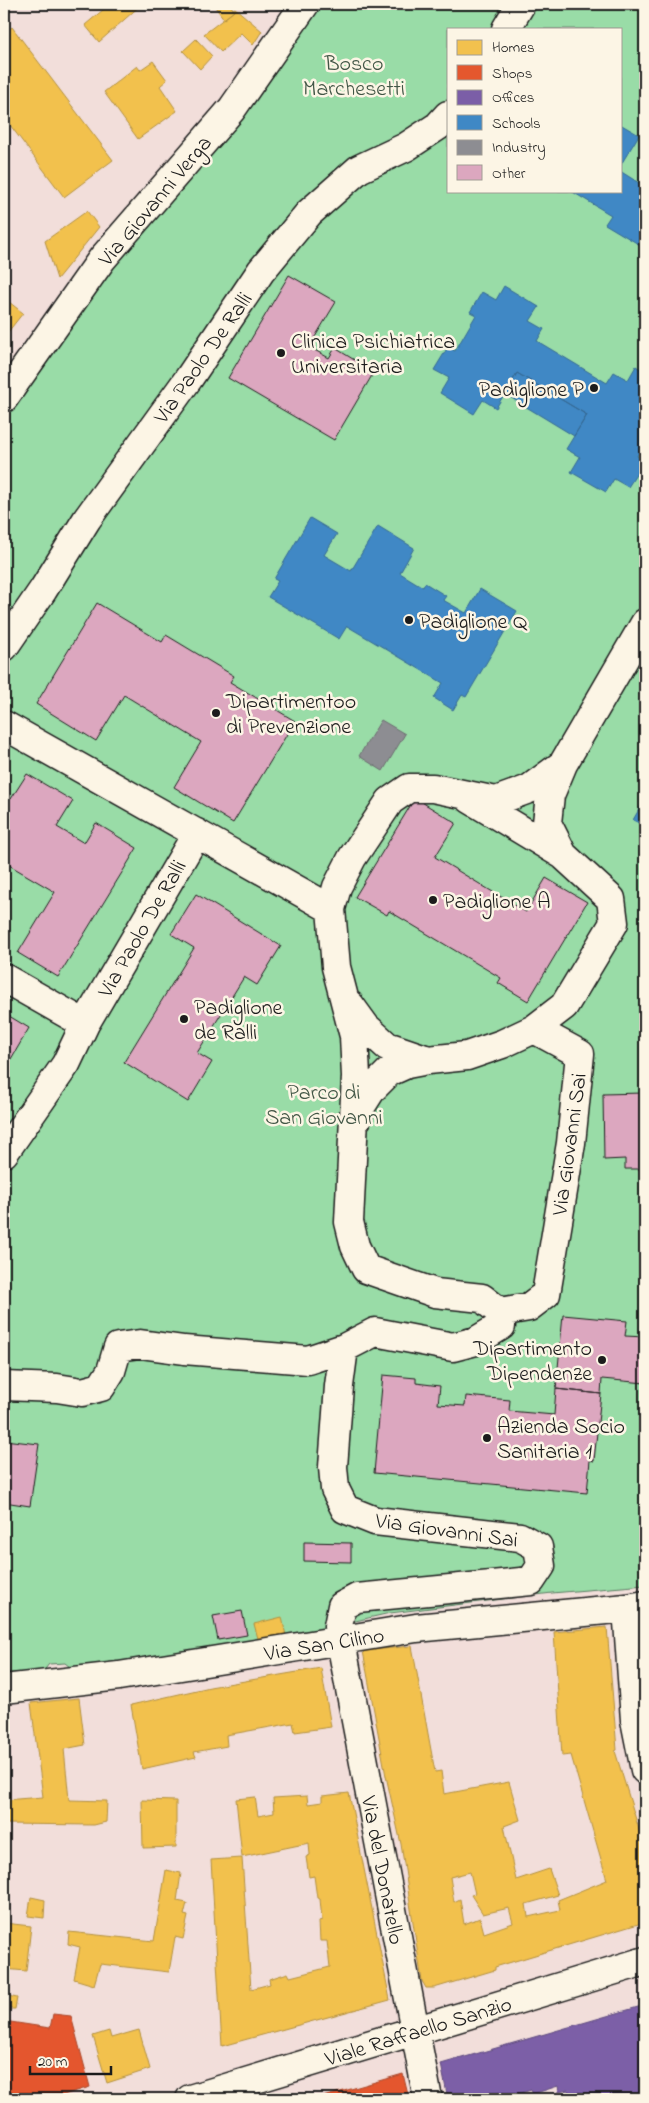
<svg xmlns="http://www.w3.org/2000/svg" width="649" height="2103" font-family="'Indie Flower',sans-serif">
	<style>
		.green { fill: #99dca7; stroke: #5a7c62; fill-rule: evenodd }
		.homes { fill: #f2c14e; stroke: #b2903f; fill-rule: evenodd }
		.shops { fill: #e4572e; stroke: #a84529 }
		.offices { fill: #7b5ea7; stroke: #5e4a7d }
		.schools { fill: #3f88c5; stroke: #346892 }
		.industry { fill: #8d8d92; stroke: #6b6b6f }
		.building { fill: #dca7bf; stroke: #1c1c1c }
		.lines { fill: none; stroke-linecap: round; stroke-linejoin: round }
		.minor-casing { stroke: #1c1c1c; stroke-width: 31 }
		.minor { stroke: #fcf5e5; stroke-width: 28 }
		.poi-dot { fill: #1c1c1c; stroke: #fcf5e5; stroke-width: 2 }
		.labels { text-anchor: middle; stroke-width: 5; stroke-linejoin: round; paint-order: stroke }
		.park-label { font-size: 22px; fill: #425646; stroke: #fcf5e5 }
		.street-label { font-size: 22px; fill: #1c1c1c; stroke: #fcf5e5 }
		.poi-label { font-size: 22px; fill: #1c1c1c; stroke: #fcf5e5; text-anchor: start }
	</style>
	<rect width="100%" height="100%" fill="#f2deda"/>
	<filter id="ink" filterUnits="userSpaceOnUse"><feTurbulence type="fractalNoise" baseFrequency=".02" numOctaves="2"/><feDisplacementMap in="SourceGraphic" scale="10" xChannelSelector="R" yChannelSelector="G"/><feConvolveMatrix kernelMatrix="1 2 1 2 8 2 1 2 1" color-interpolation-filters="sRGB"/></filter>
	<g filter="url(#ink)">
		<path class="green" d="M317,4H645V1585L552,1593L390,1613L299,1634L75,1671L65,1663L49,1664L42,1673H4V416L25,384L113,264ZM448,29H620V191H448Z"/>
		<path class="homes" d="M110,4H142L99,42L85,25Z
			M213,4H230L234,11L224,19Z
			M235,8L262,31L253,45L241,33L221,52L204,34L234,11L233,9Z
			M12,27L113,160L64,197L4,117V33Z
			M196,39L212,56L200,69L183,51Z
			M153,61L167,80L160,86L177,111L138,139L104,92L137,66L140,70Z
			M87,211L99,227L57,279L45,241Z
			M4,298L23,313L4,337Z
			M282,1617L286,1636L259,1642L254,1624Z
			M607,1627L617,1750L615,1751L645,1849V1922L495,1967V1970L434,1988H426L422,1981L401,1844L386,1776L363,1651L412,1646L435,1772L441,1771L444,1794L509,1782L520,1820L504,1826L516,1880L549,1869L558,1895L526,1904L528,1917L560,1910L558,1900L607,1880L571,1755L562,1756L554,1632ZM470,1872L475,1894L471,1895L483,1914L509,1908L513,1923L484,1933L480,1918L464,1924L460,1899L454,1902L450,1877Z
			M321,1668L331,1727L295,1732L293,1723L226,1735L227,1746L194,1752L196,1757L142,1769L131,1705L210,1687Z
			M79,1698L85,1745L64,1749L69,1800L107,1801L106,1822L94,1825L4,1824V1800L43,1797L31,1703Z
			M349,1793L390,2000L222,2046L211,1860L242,1858L251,1989L270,1984L269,1979L288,1973L290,1977L330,1967L327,1941H320L319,1921L322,1920L320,1899L317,1898L314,1876L309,1877L306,1857L310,1855L309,1843L242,1857L236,1799L255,1797L258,1816L274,1813L273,1798L307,1796L308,1804L322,1802V1796Z
			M142,1800L176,1801V1847L143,1848Z
			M166,1870L181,1873L177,1901L187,1903L184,1915L188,1916L183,1939L175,1937L169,1972L100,1964L94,1985L74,1979L80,1947L68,1944L69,1932L154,1941Z
			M31,1897L45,1900L44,1918L28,1916Z
			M4,1923L31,1926L26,1971L4,1969Z
			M4,1995L17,1998L15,2009H4Z
			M139,2030L150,2069L107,2083L93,2036L109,2031L111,2038Z"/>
		<path class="shops" d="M53,2014L71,2016L90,2087L50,2099H4V2021L50,2028Z
			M403,2074L409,2099H316Z"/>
		<path class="offices" d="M645,2005V2099H571L568,2090L559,2092L558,2086L533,2094L531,2090L502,2099H448L441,2064Z"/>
		<path class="schools" d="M620,124L639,135L620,166Z
			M620,171L639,183L645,173V248L605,224L611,215L571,191H620Z
			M504,286L539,307L530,321L544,329L537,341L607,383L614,372L628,380L636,366L645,372V443L637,456L645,461L628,487L614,479L606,492L571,472L580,457L566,449L587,415L517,373L496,408L483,400L474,414L440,393L449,378L434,370L448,347L455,351L476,315L470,312L482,292L496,300Z
			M517,373L587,415L574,436L505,394Z
			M310,518L337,534L324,555L351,571L378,526L414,548L400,573L423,587L425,583L446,596L443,600L466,613L480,589L517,611L466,697L462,695L453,710L434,698L443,683L347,626L339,639L268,597L278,581L274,579Z
			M645,799V826L633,820Z"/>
		<path class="industry" d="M381,720L405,734L383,771L359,756Z"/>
		<path class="building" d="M289,275L336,302L309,347L329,358L335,348L374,372L334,440L228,378Z
			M97,603L162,642L166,635L234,676L230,682L295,721L233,823L174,787L201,742L124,695L96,741L36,704Z
			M27,774L73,801L57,827L84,843L96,823L137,848L58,977L18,953L55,892L4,862V795L11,799Z
			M415,798L456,823L435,857L526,912L546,878L587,902L528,1001L498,983L501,978L389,911L387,915L355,897Z
			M196,894L281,946L257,985L244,977L197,1053L212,1062L188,1102L124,1062L194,948L171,934Z
			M4,1013L29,1028L4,1071Z
			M643,1091H645V1169H625V1159L604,1160L603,1094L643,1093Z
			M563,1315L627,1321L625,1336L645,1337V1383L602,1379L601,1394L556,1389Z
			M383,1375L416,1378V1383L440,1386L438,1404L465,1406L466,1396L510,1400L509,1411L554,1415L556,1389L601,1394L594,1461L590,1460L587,1493L374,1473Z
			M4,1440L39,1444L30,1506L4,1502Z
			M304,1542L351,1543V1562L304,1561Z
			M242,1611L247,1635L218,1640L213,1616Z"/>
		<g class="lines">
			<g class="minor-casing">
				<path id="minor" d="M506,29L521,4
					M4,398L102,259L232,109L305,4
					M4,647L43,590L87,519L189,378L261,271L309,213L359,169L406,147L438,126L448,115
					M4,725L331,909
					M470,799L563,855
					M4,978L85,1024
					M350,1005L366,1027L387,1046L428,1060
					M534,1029L580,1054L571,1143L546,1294L529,1307L500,1312L482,1298L435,1293L366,1269L355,1246L349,1222L356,1076L354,1036L336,967L331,909L337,887L352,858L390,801L409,788H433L496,801L529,789L563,764
					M357,1119L360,1108L372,1089L389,1072L407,1064L428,1060L467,1056L502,1044L534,1029L564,1006L614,923L611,899L563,855L547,823L550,795L563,764L645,623
					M4,1153L66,1064L85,1024L197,833
					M4,1386L57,1388L82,1392L101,1387L111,1371L118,1347L140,1344L184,1350L308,1360L344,1348
					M627,1608L635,1720L645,1770
					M4,1689L119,1676L416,1628L627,1608L645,1605
					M190,2099L645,1961
					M428,2099L338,1626L342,1606L357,1598L531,1581L541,1566L538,1547L520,1537L375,1521L345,1509L335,1489L333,1467L339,1386L344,1348L375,1332L453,1347L476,1341L501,1326L500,1312"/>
			</g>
			<use href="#minor" class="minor"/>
		</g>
	</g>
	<g class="poi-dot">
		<circle cx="281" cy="353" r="5"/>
		<circle cx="594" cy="388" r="5"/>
		<circle cx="409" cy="620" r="5"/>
		<circle cx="216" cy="713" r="5"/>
		<circle cx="433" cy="900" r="5"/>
		<circle cx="184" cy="1019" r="5"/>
		<circle cx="602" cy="1360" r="5"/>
		<circle cx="487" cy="1438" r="5"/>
	</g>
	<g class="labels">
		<g class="park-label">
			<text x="354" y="70">Bosco<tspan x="354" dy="25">Marchesetti</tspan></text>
			<text x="324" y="1099">Parco di<tspan x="324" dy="25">San Giovanni</tspan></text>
		</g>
		<g class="street-label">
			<text transform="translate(154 200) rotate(-50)" y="8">Via Giovanni Verga</text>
			<text transform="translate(202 357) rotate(-55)" y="8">Via Paolo De Ralli</text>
			<text transform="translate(141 928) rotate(-60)" y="8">Via Paolo De Ralli</text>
			<text transform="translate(568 1144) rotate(-82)" y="8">Via Giovanni Sai</text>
			<text transform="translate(447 1529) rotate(8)" y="8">Via Giovanni Sai</text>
			<text transform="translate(324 1643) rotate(-9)" y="8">Via San Cilino</text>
			<text transform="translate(384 1870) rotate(79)" y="8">Via del Donatello</text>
			<text transform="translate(418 2030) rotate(-17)" y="8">Viale Raffaello Sanzio</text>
		</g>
		<g class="poi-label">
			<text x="291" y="348">Clinica Psichiatrica<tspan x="291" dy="25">Universitaria</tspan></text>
			<text x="584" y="396" text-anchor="end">Padiglione P</text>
			<text x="419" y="628">Padiglione Q</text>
			<text x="226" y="708">Dipartimentoo<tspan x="226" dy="25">di Prevenzione</tspan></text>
			<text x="443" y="908">Padiglione A</text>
			<text x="194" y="1014">Padiglione<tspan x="194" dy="25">de Ralli</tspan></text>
			<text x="592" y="1355" text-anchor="end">Dipartimento<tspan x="592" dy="25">Dipendenze</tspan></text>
			<text x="497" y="1433">Azienda Socio<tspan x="497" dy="25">Sanitaria 1</tspan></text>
		</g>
	</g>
	<rect width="649" height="2103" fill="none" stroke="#fcf5e5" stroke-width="20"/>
	<rect x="10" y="10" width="629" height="2083" fill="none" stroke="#1c1c1c" stroke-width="2" filter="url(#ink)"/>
	<rect x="447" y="28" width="175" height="165" fill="#fcf5e5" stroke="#a29e95"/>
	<rect x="457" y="40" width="25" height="15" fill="#f2c14e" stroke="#a29e95"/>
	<text x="492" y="52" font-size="15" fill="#1c1c1c">Homes</text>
	<rect x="457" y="65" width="25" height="15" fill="#e4572e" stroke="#a29e95"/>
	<text x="492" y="78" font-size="15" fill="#1c1c1c">Shops</text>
	<rect x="457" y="90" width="25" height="15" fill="#7b5ea7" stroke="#a29e95"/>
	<text x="492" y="102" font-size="15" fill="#1c1c1c">Offices</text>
	<rect x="457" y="115" width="25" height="15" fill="#3f88c5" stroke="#a29e95"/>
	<text x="492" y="128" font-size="15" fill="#1c1c1c">Schools</text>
	<rect x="457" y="140" width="25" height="15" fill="#8d8d92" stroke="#a29e95"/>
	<text x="492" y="152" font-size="15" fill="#1c1c1c">Industry</text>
	<rect x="457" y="165" width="25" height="15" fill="#dca7bf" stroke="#a29e95"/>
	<text x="492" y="178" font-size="15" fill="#1c1c1c">Other</text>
	<path d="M30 2066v8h81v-8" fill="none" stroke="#1c1c1c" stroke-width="2.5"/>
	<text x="38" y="2066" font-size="15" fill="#1c1c1c" stroke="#fcf5e5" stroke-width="4" paint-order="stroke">20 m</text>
</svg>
